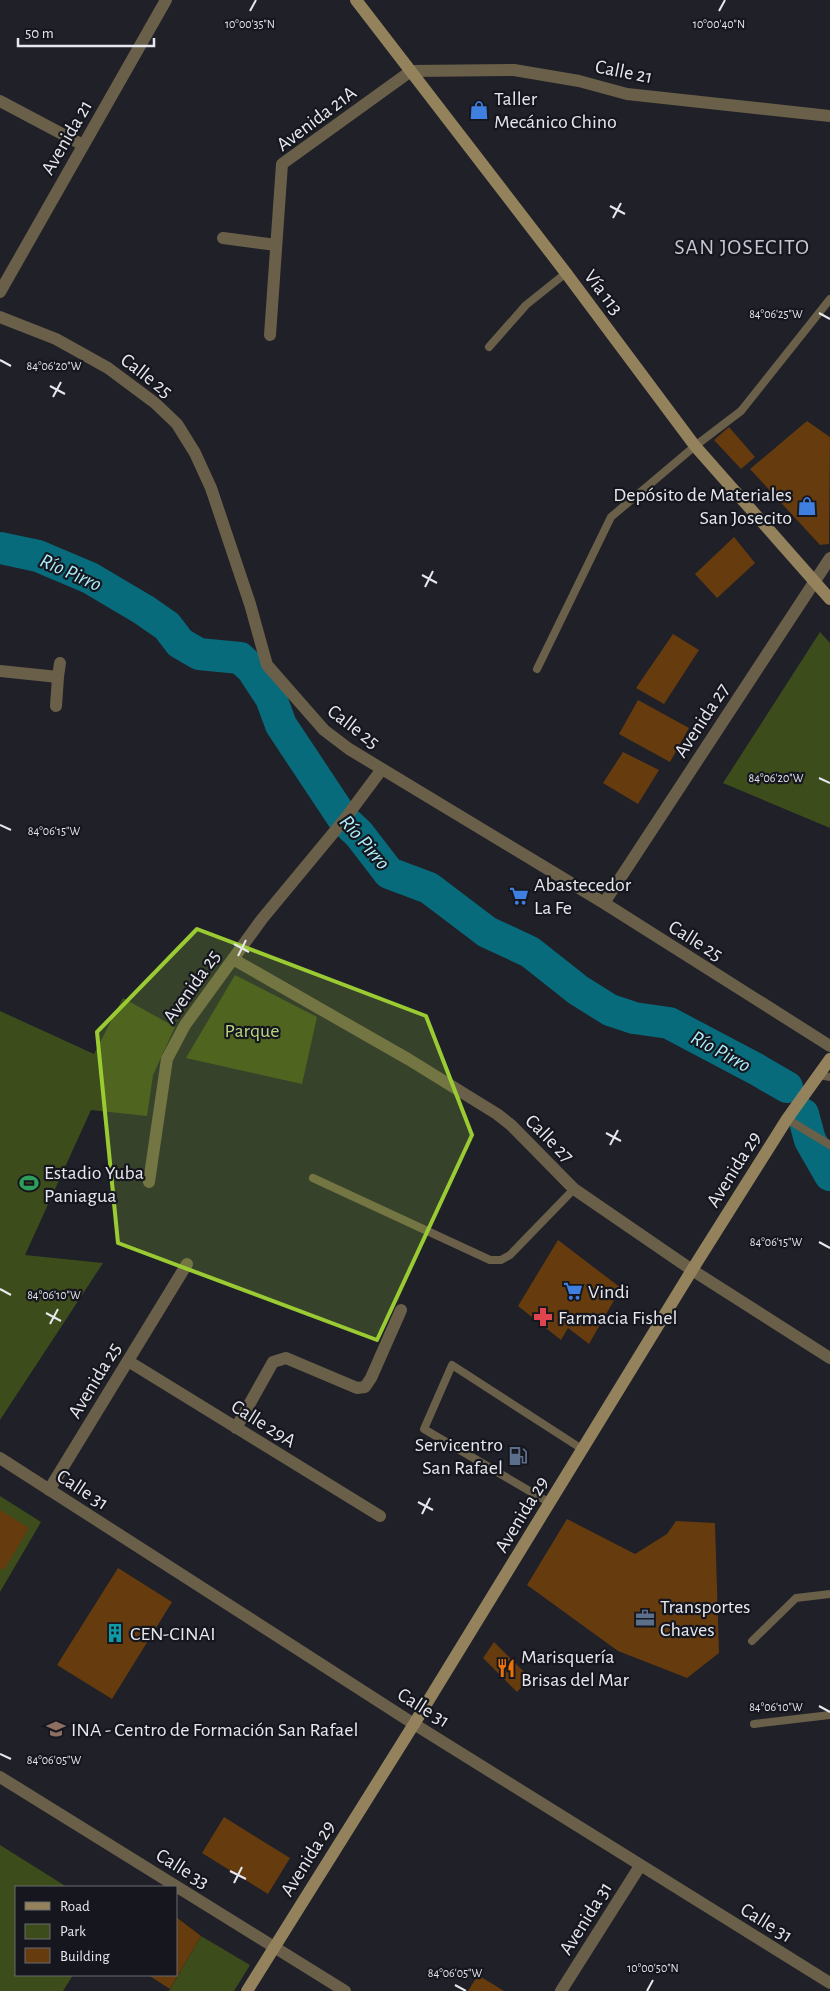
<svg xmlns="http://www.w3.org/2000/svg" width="830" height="1991" font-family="'Alegreya Sans',sans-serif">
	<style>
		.green { fill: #3c4c1b }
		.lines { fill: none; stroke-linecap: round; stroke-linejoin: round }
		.stream { stroke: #076b7c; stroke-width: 5.5 }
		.river { stroke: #076b7c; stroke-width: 32 }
		.building { fill: #663b0d }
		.lane { stroke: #6a5f48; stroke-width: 8 }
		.street { stroke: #6a5f48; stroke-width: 12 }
		.secondary { stroke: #94825c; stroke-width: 12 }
		.marked { fill: #9bcb33; fill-opacity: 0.2; stroke: #9bcb33; stroke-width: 4; stroke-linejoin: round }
		.ticks { fill: none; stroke: #e7e8ee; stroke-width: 2 }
		.labels { text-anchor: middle; stroke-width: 4.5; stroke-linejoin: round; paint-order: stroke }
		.street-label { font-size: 20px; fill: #e7e8ee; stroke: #16171e }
		.poi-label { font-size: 20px; fill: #e7e8ee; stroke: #16171e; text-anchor: start }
		.park-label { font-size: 20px; fill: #b7d581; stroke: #16171e }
		.water-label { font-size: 21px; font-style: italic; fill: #adeefc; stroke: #16171e }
		.quarter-label { font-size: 22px; letter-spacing: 1px; fill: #c5c7d2; stroke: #16171e }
		.ticks-label { font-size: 12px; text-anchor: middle; fill: #e7e8ee; stroke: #16171e; stroke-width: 4.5; stroke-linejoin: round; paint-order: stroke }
	</style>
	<rect width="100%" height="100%" fill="#1f2028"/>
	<path class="green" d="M820,632L830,643V828L723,783Z
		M235,975L317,1017L302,1084L186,1058Z
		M123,998L175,1027L153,1075L147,1116L91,1110L25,1255L103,1263L0,1420V1011L94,1054Z
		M0,1496L41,1522L0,1592Z
		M0,1845L67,1887H16V1975H73L63,1991H0Z
		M201,1936L250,1965L234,1991H169Z"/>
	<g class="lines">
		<path class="stream" d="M810,1140L821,1143"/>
		<path class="river" d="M0,548L38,556L90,578L144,610L167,626L180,643L199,654L240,658L252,669L271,698L281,725L344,820L359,834L389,873L429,888L487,932L530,952L578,990L610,1010L634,1018L669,1023L756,1069L787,1087
			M803,1114L810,1140L830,1175"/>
	</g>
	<path class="building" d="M807,421L830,437L829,544L820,545L750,469Z
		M729,427L755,457L741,469L714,440Z
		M734,537L755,563L717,598L695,574Z
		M673,634L699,650L664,704L636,688Z
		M638,700L689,728L670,762L619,734Z
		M623,752L659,770L638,804L603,783Z
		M558,1240L621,1288L589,1344L568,1328L561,1340L518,1306Z
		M0,1510L29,1528L4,1570L0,1568Z
		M567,1519L635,1554L667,1534L676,1521L715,1523L719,1653L687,1678L618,1651L527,1585Z
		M118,1568L172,1602L112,1699L57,1665Z
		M494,1642L530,1678L517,1692L483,1658Z
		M224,1817L290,1858L268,1894L202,1853Z
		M176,1917L201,1936L170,1989L148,1975H176Z
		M478,1975L504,1991H468Z"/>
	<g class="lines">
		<path class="lane" d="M489,347L526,305L566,273
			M537,669L611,517L695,446L741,411L830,299
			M819,1075L830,1077
			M787,1119L830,1145
			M313,1178L490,1260H501L510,1255L574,1189
			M550,1503L424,1429L452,1365L582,1449
			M752,1641L796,1598L830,1594
			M754,1724L830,1715"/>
		<path class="street" d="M0,101L83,145
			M223,238L276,245
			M0,292L166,0
			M0,317L56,339L108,368L155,403L177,424L195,453L211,488L250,604L267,665L324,730L349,749L604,903L830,1046
			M270,335L282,164L411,71L514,70L579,81L627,94L830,116
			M0,671L58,677L60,663
			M56,706L58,677
			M604,903L830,558
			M233,959L408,1059L497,1114L511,1125L574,1189L692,1270L830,1358
			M149,1182L167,1059L185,1025L262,919L344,820L382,769
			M128,1361L380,1516
			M236,1428L273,1362L286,1358L357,1388L365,1387L371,1378L401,1310
			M0,1458L414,1724L830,1983
			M49,1490L187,1264
			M0,1777L345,1991
			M561,1991L640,1866"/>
		<path class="secondary" d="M356,0L566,273L695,446L830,599
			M247,1991L414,1724L692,1270L787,1119L830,1059"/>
	</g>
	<path class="marked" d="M197,929L426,1016L472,1135L377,1340L118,1243L97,1032Z"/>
	<path class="ticks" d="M250,11L256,0M719,11L725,0M610,206L625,214M613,218L621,203M819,313L830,319M0,360L11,366M50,386L65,394M53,397L61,382M422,575L437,583M425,587L433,571M819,778L830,783M0,825L11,830M234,944L249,952M238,956L246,940M606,1133L621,1141M610,1145L618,1130M819,1242L830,1248M0,1289L11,1295M46,1313L61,1321M50,1324L58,1309M418,1502L433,1510M422,1514L430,1498M819,1706L830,1712M0,1754L11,1759M230,1871L246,1879M234,1883L242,1867M455,1985L466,1991M647,1991L653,1980"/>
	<defs>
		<g id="shop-bare" transform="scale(1.5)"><path d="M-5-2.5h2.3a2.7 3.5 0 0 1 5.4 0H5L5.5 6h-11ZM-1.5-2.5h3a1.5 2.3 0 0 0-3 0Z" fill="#3f7fe0" stroke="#16171e" stroke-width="2.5" paint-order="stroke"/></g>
		<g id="supermarket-bare" transform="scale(1.5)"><path d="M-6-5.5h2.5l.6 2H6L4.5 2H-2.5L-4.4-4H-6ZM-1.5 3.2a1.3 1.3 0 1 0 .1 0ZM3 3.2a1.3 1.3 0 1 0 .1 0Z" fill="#3f7fe0" stroke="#16171e" stroke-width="2.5" paint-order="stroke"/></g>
		<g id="stadium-bare" transform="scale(1.5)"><path d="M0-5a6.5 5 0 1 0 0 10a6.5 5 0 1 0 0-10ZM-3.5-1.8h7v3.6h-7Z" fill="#2e9e5b" stroke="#16171e" stroke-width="2.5" paint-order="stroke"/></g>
		<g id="pharmacy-bare" transform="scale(1.5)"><path d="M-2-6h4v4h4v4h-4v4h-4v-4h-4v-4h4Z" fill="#e0444e" stroke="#16171e" stroke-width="2.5" paint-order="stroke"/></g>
		<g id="fuel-bare" transform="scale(1.5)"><path d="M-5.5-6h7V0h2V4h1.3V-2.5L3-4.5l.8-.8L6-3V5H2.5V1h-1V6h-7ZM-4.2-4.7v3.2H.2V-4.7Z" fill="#5c6f8a" stroke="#16171e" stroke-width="2.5" paint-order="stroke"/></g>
		<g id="office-bare" transform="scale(1.5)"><path d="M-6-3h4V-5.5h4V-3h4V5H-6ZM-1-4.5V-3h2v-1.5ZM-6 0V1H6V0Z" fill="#5c6f8a" stroke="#16171e" stroke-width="2.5" paint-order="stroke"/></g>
		<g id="building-bare" transform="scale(1.5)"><path d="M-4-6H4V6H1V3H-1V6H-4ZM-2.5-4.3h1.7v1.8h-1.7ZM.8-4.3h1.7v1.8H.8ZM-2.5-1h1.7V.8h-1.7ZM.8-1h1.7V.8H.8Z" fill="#0f9aa8" stroke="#16171e" stroke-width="2.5" paint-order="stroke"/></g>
		<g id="restaurant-bare" transform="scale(1.5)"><path d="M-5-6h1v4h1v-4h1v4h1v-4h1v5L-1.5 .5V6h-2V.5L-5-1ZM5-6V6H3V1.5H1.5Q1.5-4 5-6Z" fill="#e8710a" stroke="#16171e" stroke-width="2.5" paint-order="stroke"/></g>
		<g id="university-bare" transform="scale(1.5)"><path d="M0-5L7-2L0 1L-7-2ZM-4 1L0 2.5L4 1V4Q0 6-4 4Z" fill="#8d6e63" stroke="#16171e" stroke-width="2.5" paint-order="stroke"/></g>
	</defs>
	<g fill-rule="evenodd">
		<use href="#shop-bare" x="479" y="110"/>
		<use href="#shop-bare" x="807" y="506"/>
		<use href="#supermarket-bare" x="519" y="896"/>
		<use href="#stadium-bare" x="29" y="1183"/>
		<use href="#supermarket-bare" x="573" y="1291"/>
		<use href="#pharmacy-bare" x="543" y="1317"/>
		<use href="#fuel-bare" x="518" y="1456"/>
		<use href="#office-bare" x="645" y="1618"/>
		<use href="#building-bare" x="115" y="1633"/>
		<use href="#restaurant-bare" x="506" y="1668"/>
		<use href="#university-bare" x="56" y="1729"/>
	</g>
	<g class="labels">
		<g class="street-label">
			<text transform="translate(624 71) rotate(11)" y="7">Calle 21</text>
			<text transform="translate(316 118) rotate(-37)" y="7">Avenida 21A</text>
			<text transform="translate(66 137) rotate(-60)" y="7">Avenida 21</text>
			<text transform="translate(604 292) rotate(53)" y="7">Vía 113</text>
			<text transform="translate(147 375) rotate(38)" y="7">Calle 25</text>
			<text transform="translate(701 720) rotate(-57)" y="7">Avenida 27</text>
			<text transform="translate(354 726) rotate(37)" y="7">Calle 25</text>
			<text transform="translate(696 940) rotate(32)" y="7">Calle 25</text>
			<text transform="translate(191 986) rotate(-55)" y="7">Avenida 25</text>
			<text transform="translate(550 1138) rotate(45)" y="7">Calle 27</text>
			<text transform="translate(733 1169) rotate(-58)" y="7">Avenida 29</text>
			<text transform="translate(94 1380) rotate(-59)" y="7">Avenida 25</text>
			<text transform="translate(264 1423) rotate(32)" y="7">Calle 29A</text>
			<text transform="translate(83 1489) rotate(33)" y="7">Calle 31</text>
			<text transform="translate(521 1514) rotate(-59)" y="7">Avenida 29</text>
			<text transform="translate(424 1707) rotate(32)" y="7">Calle 31</text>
			<text transform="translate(307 1858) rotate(-58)" y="7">Avenida 29</text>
			<text transform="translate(183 1868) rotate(32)" y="7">Calle 33</text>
			<text transform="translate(585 1918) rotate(-58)" y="7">Avenida 31</text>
			<text transform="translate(767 1922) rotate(32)" y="7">Calle 31</text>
		</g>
		<g class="poi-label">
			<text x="494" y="105">Taller<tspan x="494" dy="23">Mecánico Chino</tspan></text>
			<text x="792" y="501" text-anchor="end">Depósito de Materiales<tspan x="792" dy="23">San Josecito</tspan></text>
			<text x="534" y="891">Abastecedor<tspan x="534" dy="23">La Fe</tspan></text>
			<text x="44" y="1179">Estadio Yuba<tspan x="44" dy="23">Paniagua</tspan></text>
			<text x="588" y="1298">Vindi</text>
			<text x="558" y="1324">Farmacia Fishel</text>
			<text x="503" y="1451" text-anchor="end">Servicentro<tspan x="503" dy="23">San Rafael</tspan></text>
			<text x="660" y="1613">Transportes<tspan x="660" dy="23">Chaves</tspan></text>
			<text x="130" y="1640">CEN-CINAI</text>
			<text x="521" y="1663">Marisquería<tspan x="521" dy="23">Brisas del Mar</tspan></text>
			<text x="71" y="1736">INA - Centro de Formación San Rafael</text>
		</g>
		<g class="park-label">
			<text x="252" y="1037">Parque</text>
		</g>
		<g class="water-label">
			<text transform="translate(71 572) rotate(24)" y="7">Río Pirro</text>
			<text transform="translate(365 842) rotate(49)" y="7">Río Pirro</text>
			<text transform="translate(721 1051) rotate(29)" y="7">Río Pirro</text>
		</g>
		<g class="quarter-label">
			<text x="742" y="254">SAN JOSECITO</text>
		</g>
	</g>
	<g class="ticks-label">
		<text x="250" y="28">10°00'35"N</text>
		<text x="719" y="28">10°00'40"N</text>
		<text x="776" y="318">84°06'25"W</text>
		<text x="54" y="370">84°06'20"W</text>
		<text x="776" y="782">84°06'20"W</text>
		<text x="54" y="835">84°06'15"W</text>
		<text x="776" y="1246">84°06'15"W</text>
		<text x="54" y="1299">84°06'10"W</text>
		<text x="776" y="1711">84°06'10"W</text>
		<text x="54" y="1764">84°06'05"W</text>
		<text x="653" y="1972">10°00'50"N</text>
		<text x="455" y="1977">84°06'05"W</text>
	</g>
	<rect x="15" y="1886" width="162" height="90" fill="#16171e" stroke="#6a6b71"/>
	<rect x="25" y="1902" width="25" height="8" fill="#94825c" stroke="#6a6b71"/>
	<text x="60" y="1911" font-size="15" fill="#e7e8ee">Road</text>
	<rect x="25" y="1924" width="25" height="15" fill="#3c4c1b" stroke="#6a6b71"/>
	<text x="60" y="1936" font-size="15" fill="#e7e8ee">Park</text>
	<rect x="25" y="1948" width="25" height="15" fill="#663b0d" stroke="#6a6b71"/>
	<text x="60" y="1961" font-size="15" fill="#e7e8ee">Building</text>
	<path d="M18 38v8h136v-8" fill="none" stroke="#e7e8ee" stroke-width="2.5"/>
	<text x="25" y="38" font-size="15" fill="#e7e8ee" stroke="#16171e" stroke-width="4" paint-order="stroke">50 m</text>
</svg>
